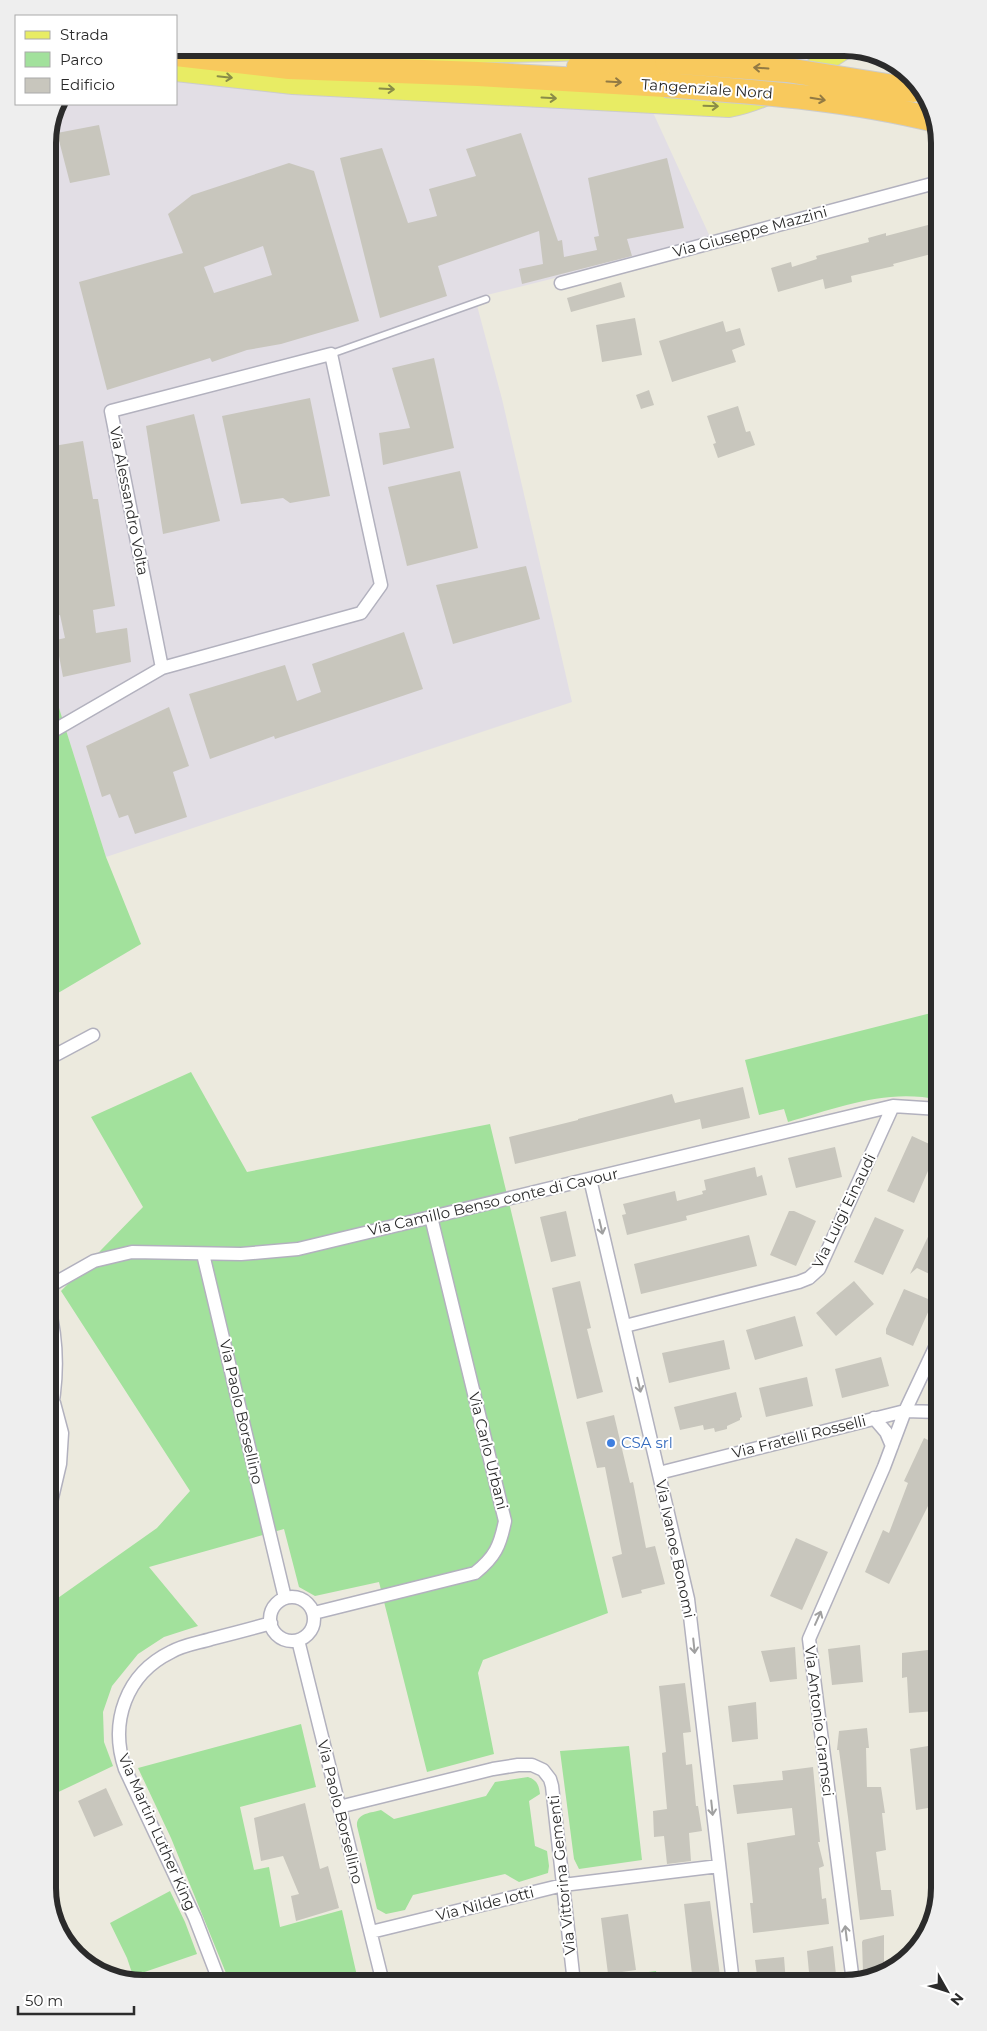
<svg xmlns="http://www.w3.org/2000/svg" width="987" height="2031" font-family="Montserrat,sans-serif">
	<style>
		.industrial { fill: #e2dee5 }
		.green { fill: #a2e19c }
		.building { fill: #c8c6bd; fill-rule: evenodd }
		.lines { fill: none; stroke-linecap: round; stroke-linejoin: round }
		.lane-casing { stroke: #b2b1be; stroke-width: 9 }
		.street-casing { stroke: #b2b1be; stroke-width: 15 }
		.primary-casing { stroke: #ccc; stroke-width: 22 }
		.highway-casing { stroke: #ccc; stroke-width: 26 }
		.lane { stroke: #fff; stroke-width: 6 }
		.street { stroke: #fff; stroke-width: 12 }
		.primary { stroke: #e8ec64; stroke-width: 20 }
		.highway { stroke: #f8c95d; stroke-width: 24 }
		.highway-bridge-casing { stroke: #ccc; stroke-width: 26; stroke-linecap: butt }
		.highway-bridge { stroke: #f8c95d; stroke-width: 24 }
		.oneway { stroke: #927a44 }
		.oneway2 { stroke: #8a8c48 }
		.oneway3 { stroke: #a0a0a0 }
		.shop-dot { fill: #3f7fe0; stroke: #fff; stroke-width: 2 }
		.labels { text-anchor: middle; stroke-width: 4; stroke-linejoin: round; paint-order: stroke }
		.street-label { font-size: 15px; fill: #2b2b2b; stroke: #fff }
		.shop-label { font-size: 15px; fill: #366cbe; stroke: #fff; text-anchor: start }
		.rim { fill: none; stroke: #2b2b2b; stroke-width: 6 }
	</style>
	<rect width="100%" height="100%" fill="#eceade"/>
	<path class="industrial" d="M176,81L650,106L711,239L475,298L502,399L572,702L106,857L48,673V138L63,104H176Z"/>
	<path class="green" d="M48,673L106,857L141,944L48,999Z
		M939,1011V1100C887,1088 838,1108 788,1122L784,1109L759,1115L745,1060Z
		M191,1072L247,1172L490,1124L608,1613L483,1660L478,1673L494,1754L427,1772L379,1582L315,1596L299,1587L284,1529L149,1567L198,1626L164,1637L138,1654L112,1686L103,1712L104,1742L113,1766L48,1797V1605L157,1528L190,1491L61,1291L143,1207L91,1117Z
		M301,1724L316,1787L240,1807L254,1870L269,1867L280,1927L342,1910L357,1976L328,1983H230L171,1838L138,1768Z
		M629,1746L642,1860L579,1869L574,1859L560,1751Z
		M528,1777C537,1780 539,1785 540,1794L529,1801L535,1846L547,1851L549,1866L548,1873L519,1882L505,1874L413,1895L405,1910L386,1914L377,1909L357,1826C356,1813 371,1813 381,1810L394,1819L486,1796L495,1782Z
		M170,1891L185,1922L197,1954L133,1976L127,1958L110,1923Z
		M656,1971L658,1983H589L588,1980Z"/>
	<path class="building" d="M99,125L110,175L70,183L57,133Z
		M521,133L558,241L562,240L564,257L597,250L594,237L599,236L588,178L667,158L684,228L627,239L632,256L522,284L519,269L543,264L539,231L438,266L447,296L380,318L340,158L382,148L408,223L437,216L429,189L476,176L466,149Z
		M289,163L314,171L359,321L281,344L247,350L212,362L210,358L107,390L79,282L183,253L168,214L192,195ZM263,246L272,275L214,293L204,267Z
		M928,225L935,253L893,264L894,266L851,276L852,282L825,289L823,279L778,292L771,268L791,262L792,267L817,259L816,256L869,242L868,238L886,233V236Z
		M621,282L625,297L571,312L567,298Z
		M635,318L642,355L602,362L596,325Z
		M723,321L726,332L740,328L745,345L732,350L736,362L672,382L659,341Z
		M434,358L454,448L383,465L379,433L410,428L392,368Z
		M649,390L654,405L641,409L636,395Z
		M310,398L330,496L290,503L283,498L241,504L222,416Z
		M738,406L746,432L750,431L755,445L718,458L713,444L716,443L707,416Z
		M194,414L220,521L163,534L146,426Z
		M83,441L93,499H98L115,606L93,610L96,633L127,628L131,662L63,677L56,640L65,638L60,615L48,617V447Z
		M460,471L478,548L407,566L388,487Z
		M526,566L540,619L453,644L436,585Z
		M404,632L423,689L275,739L274,736L210,759L189,694L285,665L297,701L321,692L312,664Z
		M169,707L189,766L173,772L187,817L135,834L128,815L119,818L110,794L102,797L86,746Z
		M743,1087L750,1118L702,1129L700,1119L515,1164L509,1137L578,1120V1119L672,1094L675,1103Z
		M912,1136L938,1148L914,1203L887,1191Z
		M835,1147L842,1177L796,1188L788,1158Z
		M755,1167L757,1177L762,1175L767,1195L686,1216L687,1220L627,1235L622,1215L626,1214L623,1204L675,1191L677,1201L703,1194L702,1191L706,1190L704,1180Z
		M566,1211L576,1256L551,1262L540,1217Z
		M789,1211H794L816,1221L796,1266L770,1255Z
		M940,1212V1279L917,1268L910,1274Z
		M875,1217L904,1230L883,1275L854,1262Z
		M749,1235L757,1266L641,1294L634,1264Z
		M580,1281L591,1328L587,1329L603,1392L577,1399L552,1288Z
		M854,1281L874,1304L836,1336L816,1313Z
		M904,1289L933,1301L913,1346L886,1334V1329Z
		M795,1316L803,1346L755,1360L746,1330Z
		M724,1340L730,1369L669,1383L662,1353Z
		M881,1357L889,1386L842,1398L835,1369Z
		M807,1377L813,1406L766,1417L759,1388Z
		M736,1392L742,1417L740,1418V1420L727,1426V1429L715,1432L714,1428L704,1430L703,1425L680,1430L674,1407Z
		M614,1415L630,1483L633,1482L646,1548L655,1546L665,1584L641,1590L642,1593L622,1598L612,1557L622,1554L605,1467L597,1468L586,1422Z
		M924,1438L940,1446V1464L928,1490L934,1494L889,1584L865,1572L883,1530L889,1533L908,1483L904,1481Z
		M796,1538L828,1552L802,1610L770,1596Z
		M860,1645L863,1682L832,1685L828,1649Z
		M795,1647L797,1679L770,1682L761,1651Z
		M928,1650L929,1659H940V1685H935L936,1711L909,1713L907,1677L902,1678V1653Z
		M685,1683L691,1732L683,1733L686,1765L692,1764L696,1806H698L702,1831L689,1833L691,1861L667,1864L664,1836L654,1837L653,1811L667,1809L662,1753L666,1752L659,1686Z
		M756,1702L758,1739L732,1742L728,1706Z
		M867,1728L869,1748H866L867,1787H881L885,1813H882L886,1850L876,1852L881,1890H891L894,1916L860,1920L848,1817L839,1750H837L839,1731Z
		M934,1745L940,1789V1806L916,1810L910,1749Z
		M813,1767L820,1842H818L824,1866L819,1868L822,1899L826,1898L829,1924L753,1933L750,1903H753L747,1843L795,1835L792,1808L737,1814L733,1785L783,1780L782,1771Z
		M106,1788L123,1825L94,1837L78,1801Z
		M305,1803L320,1869L328,1866L339,1908L296,1921L291,1896L299,1894L283,1856L261,1861L254,1818Z
		M710,1901L721,1983H693L684,1904Z
		M628,1914L636,1970L608,1974L601,1918Z
		M884,1935V1969L863,1972L862,1942L863,1940Z
		M833,1946L837,1984L810,1983L807,1951Z
		M784,1957L786,1983H758L755,1960Z"/>
	<g class="lines">
		<g class="lane-casing">
			<path id="lane" d="M331,354L486,299"/>
		</g>
		<g class="street-casing">
			<path id="street" d="M561,283L939,182
				M48,734L162,668L361,613L381,585L331,354L111,411L162,668
				M48,1059L93,1035
				M590,1179L688,1599L733,1983
				M203,1254L285,1598
				M48,1287L94,1261L132,1252L241,1254L298,1249L893,1106L939,1109
				M625,1326L799,1282L809,1278L819,1269L893,1106
				M54,1403L62,1433L60,1464
				M874,1418L886,1432L892,1446
				M48,1426C58,1385 59,1345 48,1304
				M659,1473L905,1411L939,1412
				M48,1515L60,1464L48,1457
				M270 1619a22 22 0 1 1 44 0a22 22 0 1 1-44 0Z
				M314,1613L475,1573C495,1557 500,1546 505,1521L431,1217
				M298,1640L383,1983
				M339,1807L493,1769L518,1765H532L543,1770L550,1779L552,1786L574,1983
				M371,1932L563,1885L719,1866
				M853,1982L809,1639L884,1467L905,1411L939,1339
				M220,1983L195,1918L125,1769C109,1722 126,1674 171,1652C183,1645 198,1643 211,1639C231,1634 251,1629 271,1623"/>
		</g>
		<g class="primary-casing">
			<path id="primary" d="M278,48L368,55L557,51L622,48
				M176,71L293,84L729,107C773,99 809,71 846,48"/>
		</g>
		<g class="highway-casing">
			<path id="highway" d="M176,54L289,67L478,74L665,85
				M579,67L667,61"/>
		</g>
		<use href="#lane" class="lane"/>
		<use href="#street" class="street"/>
		<use href="#primary" class="primary"/>
		<use href="#highway" class="highway"/>
		<g class="highway-bridge-casing">
			<path id="highway-bridge" d="M667,61L787,70L913,90
				M665,85C756,92 847,98 935,120"/>
		</g>
		<use href="#highway-bridge" class="highway-bridge"/>
	</g>
	<defs><path id="oneway-shaft" d="M-6 0H5M1.5-3L5.5 0L1.5 3" fill="none" stroke-width="1.6" stroke-linecap="round" stroke-linejoin="round" transform="scale(1.25)"/></defs>
	<g class="oneway">
		<use href="#oneway-shaft" transform="translate(761 68) rotate(-176)"/>
		<use href="#oneway-shaft" transform="translate(614 82) rotate(3)"/>
		<use href="#oneway-shaft" transform="translate(818 99) rotate(9)"/>
	</g>
	<g class="oneway2">
		<use href="#oneway-shaft" transform="translate(225 77) rotate(6)"/>
		<use href="#oneway-shaft" transform="translate(387 89) rotate(3)"/>
		<use href="#oneway-shaft" transform="translate(549 98) rotate(3)"/>
		<use href="#oneway-shaft" transform="translate(711 106) rotate(2)"/>
	</g>
	<g class="oneway3">
		<use href="#oneway-shaft" transform="translate(601 1227) rotate(77)"/>
		<use href="#oneway-shaft" transform="translate(639 1385) rotate(77)"/>
		<use href="#oneway-shaft" transform="translate(818 1618) rotate(-66)"/>
		<use href="#oneway-shaft" transform="translate(694 1646) rotate(84)"/>
		<use href="#oneway-shaft" transform="translate(712 1808) rotate(84)"/>
		<use href="#oneway-shaft" transform="translate(846 1933) rotate(-97)"/>
	</g>
	<circle class="shop-dot" cx="611" cy="1443" r="5"/>
	<g class="labels">
		<g class="street-label">
			<text transform="translate(707 89) rotate(4)" y="5">Tangenziale Nord</text>
			<text transform="translate(750 232) rotate(-15)" y="5">Via Giuseppe Mazzini</text>
			<text transform="translate(129 501) rotate(79)" y="5">Via Alessandro Volta</text>
			<text transform="translate(493 1202) rotate(-13)" y="5">Via Camillo Benso conte di Cavour</text>
			<text transform="translate(844 1211) rotate(-64)" y="5">Via Luigi Einaudi</text>
			<text transform="translate(241 1412) rotate(77)" y="5">Via Paolo Borsellino</text>
			<text transform="translate(799 1437) rotate(-14)" y="5">Via Fratelli Rosselli</text>
			<text transform="translate(488 1451) rotate(76)" y="5">Via Carlo Urbani</text>
			<text transform="translate(675 1549) rotate(78)" y="5">Via Ivanoe Bonomi</text>
			<text transform="translate(819 1721) rotate(83)" y="5">Via Antonio Gramsci</text>
			<text transform="translate(340 1812) rotate(76)" y="5">Via Paolo Borsellino</text>
			<text transform="translate(157 1832) rotate(66)" y="5">Via Martin Luther King</text>
			<text transform="translate(562 1875) rotate(-96)" y="5">Via Vittorina Gementi</text>
			<text transform="translate(485 1904) rotate(-14)" y="5">Via Nilde Iotti</text>
		</g>
		<g class="shop-label">
			<text x="621" y="1448">CSA srl</text>
		</g>
	</g>
	<path d="M0 0H987V2031H0ZM143 56H844A87 87 0 0 1 931 143V1888A87 87 0 0 1 844 1975H143A87 87 0 0 1 56 1888V143A87 87 0 0 1 143 56Z" fill="#eee" fill-rule="evenodd"/>
	<path class="rim" d="M143 56H844A87 87 0 0 1 931 143V1888A87 87 0 0 1 844 1975H143A87 87 0 0 1 56 1888V143A87 87 0 0 1 143 56Z"/>
	<rect x="15" y="15" width="162" height="90" fill="#ffffff" stroke="#aaaaaa"/>
	<rect x="25" y="31" width="25" height="8" fill="#e8ec64" stroke="#aaaaaa"/>
	<text x="60" y="40" font-size="15" fill="#2b2b2b">Strada</text>
	<rect x="25" y="52" width="25" height="15" fill="#a2e19c" stroke="#aaaaaa"/>
	<text x="60" y="65" font-size="15" fill="#2b2b2b">Parco</text>
	<rect x="25" y="78" width="25" height="15" fill="#c8c6bd" stroke="#aaaaaa"/>
	<text x="60" y="90" font-size="15" fill="#2b2b2b">Edificio</text>
	<g transform="translate(947 1991) rotate(129)" stroke="#ffffff" stroke-width="4" paint-order="stroke">
	<path d="M0-4L9 19L0 12L-9 19Z" fill="#2b2b2b"/>
	<text y="-8" font-size="14" font-weight="bold" text-anchor="middle" fill="#2b2b2b">N</text>
	</g>
	<path d="M18 2006v8h116v-8" fill="none" stroke="#2b2b2b" stroke-width="2.5"/>
	<text x="25" y="2006" font-size="15" fill="#2b2b2b" stroke="#ffffff" stroke-width="4" paint-order="stroke">50 m</text>
</svg>
